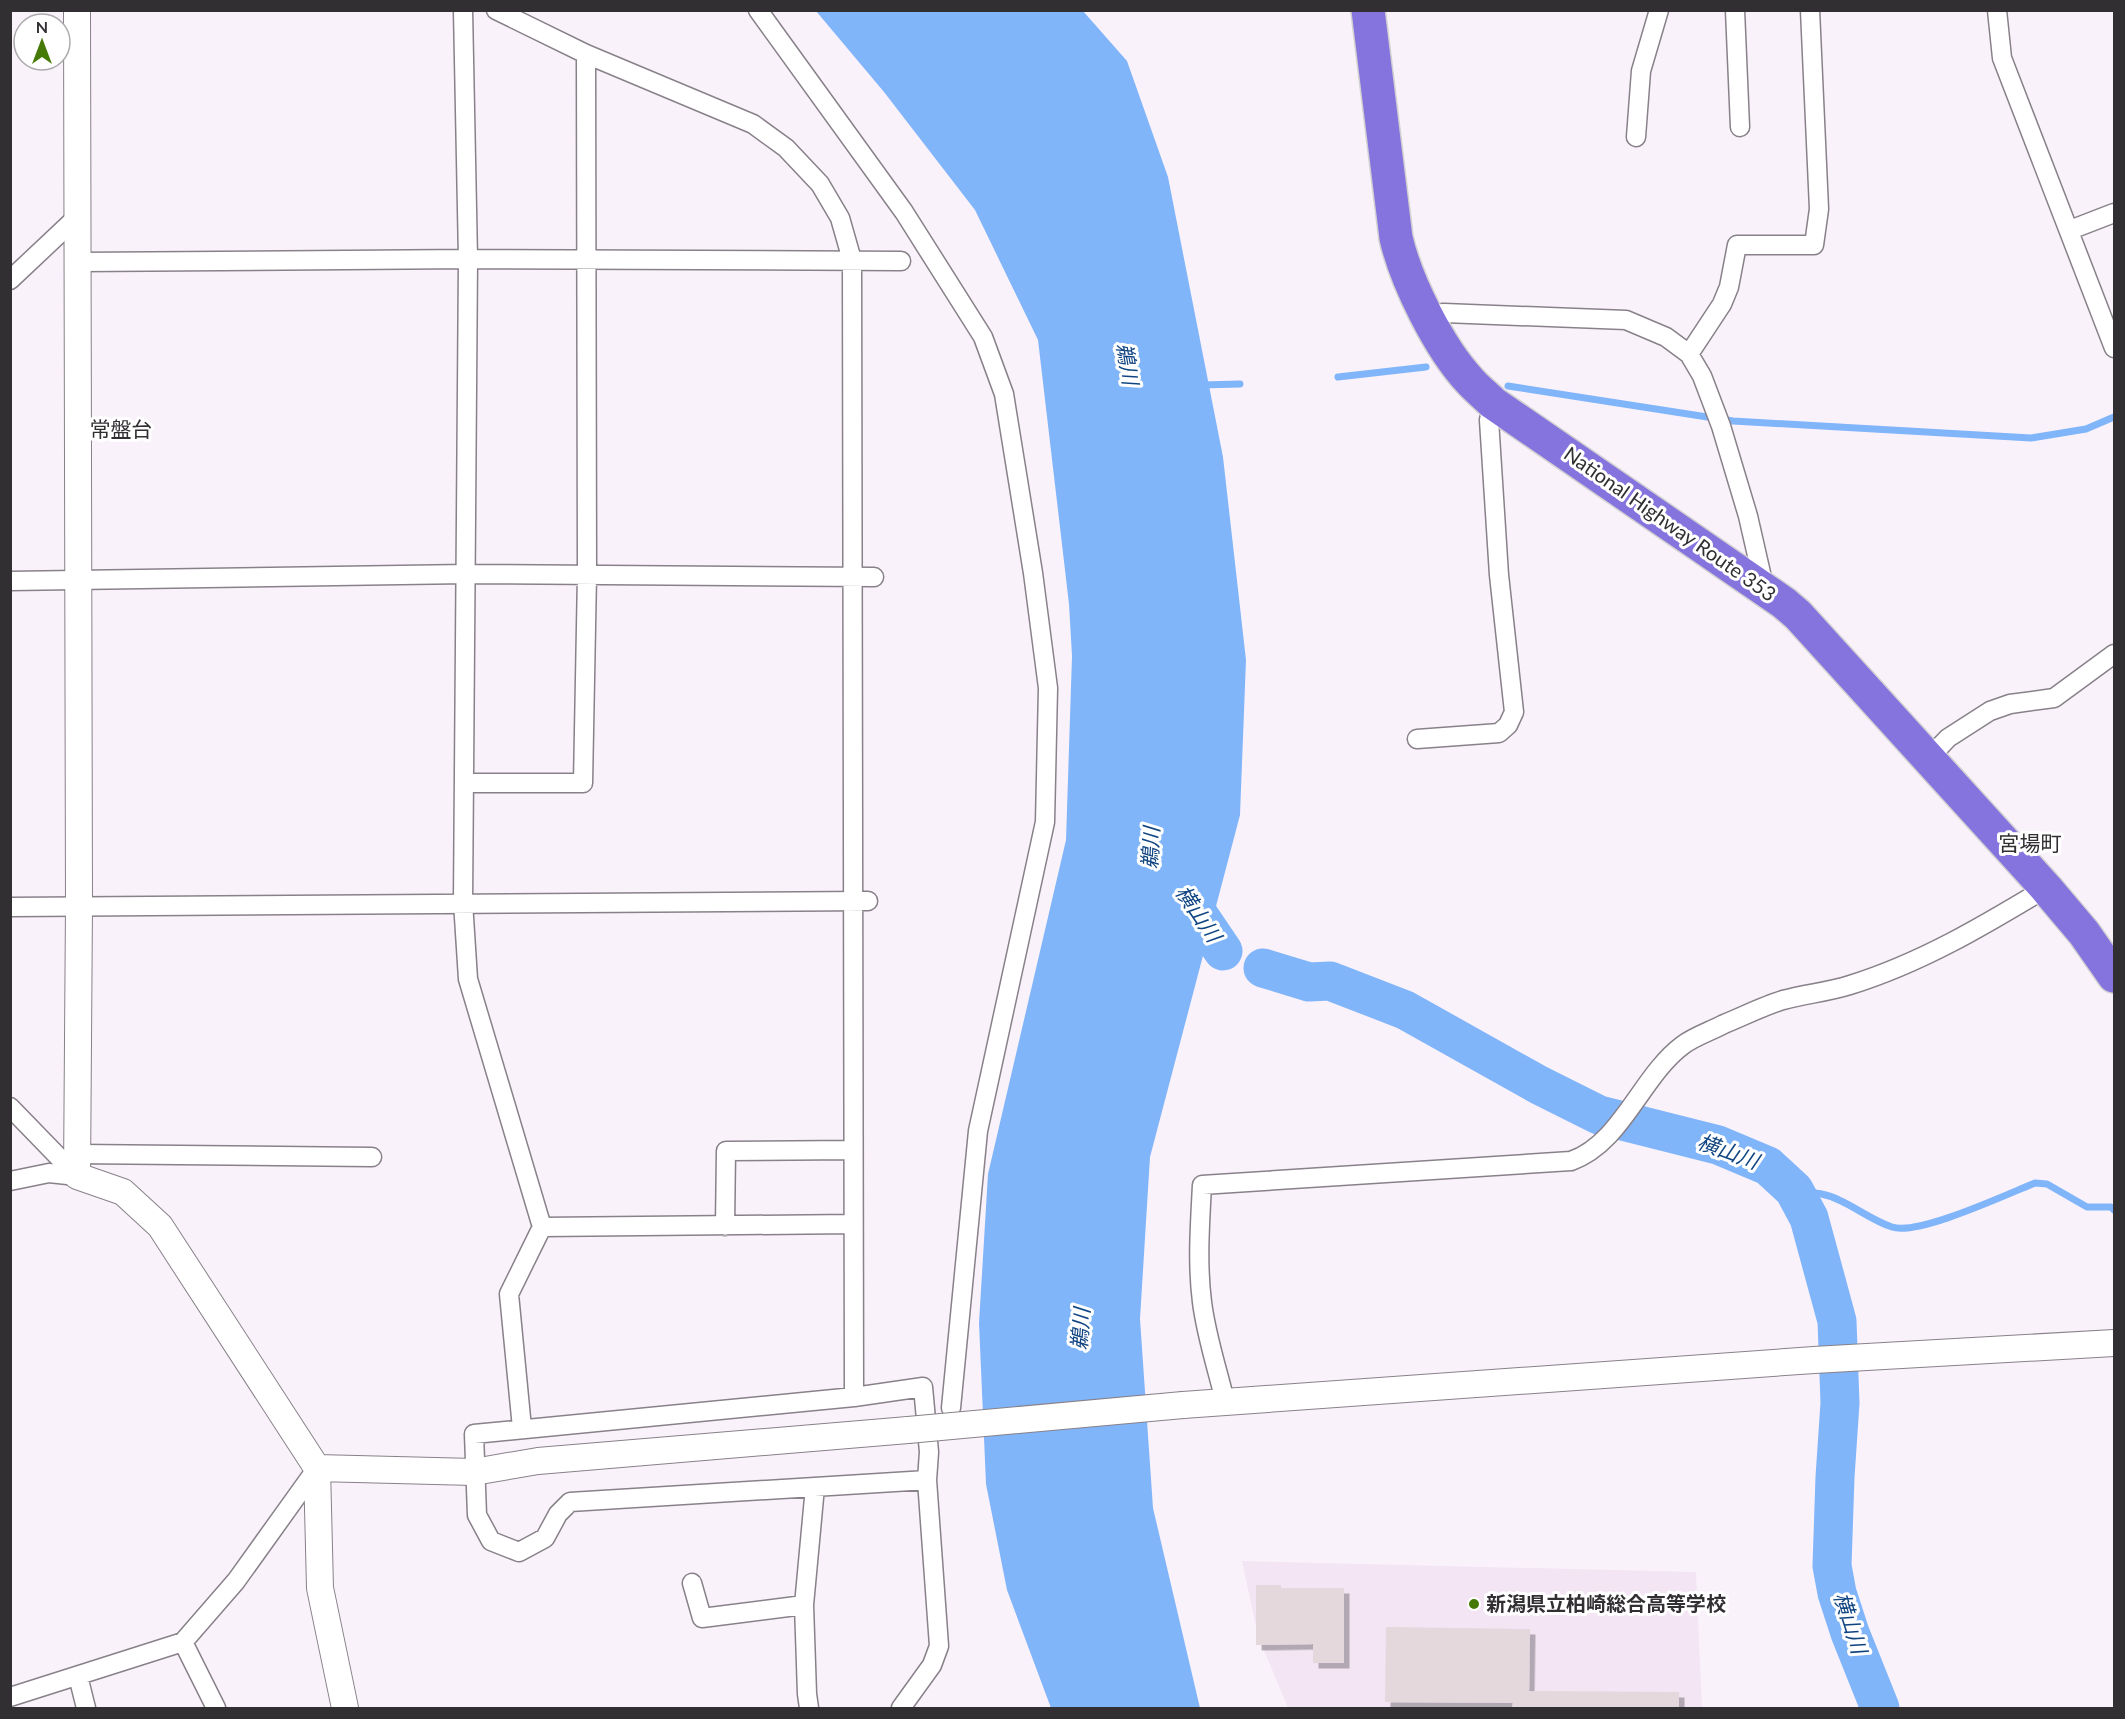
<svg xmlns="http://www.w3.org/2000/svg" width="2125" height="1719" font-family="Lato,'Noto Sans JP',sans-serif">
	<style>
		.built { fill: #f3e5f4 }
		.water { fill: #80b5fa }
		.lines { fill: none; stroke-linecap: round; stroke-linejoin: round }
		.stream { stroke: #80b5fa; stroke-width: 7 }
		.river { stroke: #80b5fa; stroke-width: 39 }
		.building { fill: #e4d8dc; filter: url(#shadow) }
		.street-casing { stroke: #888189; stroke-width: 21 }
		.secondary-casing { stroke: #888189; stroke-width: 28 }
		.highway-casing { stroke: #d2d1d2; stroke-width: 36 }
		.street { stroke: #fff; stroke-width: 18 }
		.secondary { stroke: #fff; stroke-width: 26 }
		.highway { stroke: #8674de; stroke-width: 33 }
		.secondary-bridge-casing { stroke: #888189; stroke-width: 28; stroke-linecap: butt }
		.secondary-bridge { stroke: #fff; stroke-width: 26 }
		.poi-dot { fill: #467a07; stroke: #fff; stroke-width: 2 }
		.labels { text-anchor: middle; stroke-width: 6; stroke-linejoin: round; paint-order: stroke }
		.street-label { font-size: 20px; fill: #322f32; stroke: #fff }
		.poi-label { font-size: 20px; font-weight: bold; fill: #322f32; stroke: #fff; text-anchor: start }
		.water-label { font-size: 21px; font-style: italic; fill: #104582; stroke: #fff }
		.neighbourhood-label { font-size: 21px; fill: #322f32; stroke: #fff }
	</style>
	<defs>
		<filter id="shadow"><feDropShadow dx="5.5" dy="5.5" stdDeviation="0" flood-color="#0004"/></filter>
	</defs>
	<rect width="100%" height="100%" fill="#faf2fb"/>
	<path class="built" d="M1242,1561L1696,1572L1702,1708H1288L1258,1636Z"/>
	<path class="water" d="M816,11H1083L1127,61L1168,177L1223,457L1246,660L1240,815L1150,1157L1140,1319L1153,1508L1200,1708H1051L1007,1590L986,1484L979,1323L988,1174L1066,840L1072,656L1069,604L1038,340L975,210L884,92Z"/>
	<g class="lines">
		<path class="stream" d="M1338,377L1426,367
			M1201,385L1240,384
			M1508,386L1733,421L2031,438L2086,429L2114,417
			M1794,1190C1809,1192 1825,1193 1839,1200C1857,1208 1873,1221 1892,1227C1918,1236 2007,1194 2035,1183L2047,1184L2087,1207H2111L2114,1210"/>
		<path class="river" d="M1179,886L1223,951
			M1263,968L1309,982L1330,981L1405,1010L1539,1085L1599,1115L1718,1145L1768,1166L1794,1190L1809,1218L1837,1321L1840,1403L1835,1477L1832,1566L1837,1593L1850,1633L1880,1708"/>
	</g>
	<path class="building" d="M1256,1585H1281V1588H1344V1663H1313V1644L1256,1645Z
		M1386,1627L1530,1629L1529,1691L1679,1692V1708H1512L1513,1703L1385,1702Z"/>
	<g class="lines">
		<g class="street-casing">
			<path id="street" d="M463,10L468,259L463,902L468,979L542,1227L509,1294L522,1428
				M496,10L586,54L753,124L786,148L820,184L840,218L852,260L854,1397
				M758,10L904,212L983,337L1004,394L1033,573L1048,688L1045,822L978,1131L951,1408
				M1735,10L1740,127
				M1997,10L2002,58L2114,348
				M1636,137L1641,71L1659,10
				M2070,230L2114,213
				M79,262L468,259L901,261
				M10,280L78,216
				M1427,315L1444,313L1626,320L1666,337L1689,354L1702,376L1721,426L1748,516L1761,573L1763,588
				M1689,354L1722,304L1729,287L1737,245H1814L1819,209L1810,10
				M10,581L466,574L874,577
				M1417,739L1499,733L1508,725L1514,712L1499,575L1489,420L1493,403
				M1929,758L1948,738L1990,711L2010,704L2054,698L2114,654
				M464,783H583L587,575L586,54
				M10,907L868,901
				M10,1107L77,1176
				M77,1154L372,1157
				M10,1181L49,1173L77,1176
				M725,1226L726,1151L853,1150
				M542,1227L853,1224
				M1225,1401C1217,1368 1206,1335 1202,1302C1197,1263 1200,1224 1202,1185L1571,1161C1622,1143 1641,1076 1683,1045C1695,1036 1711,1031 1724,1024C1744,1016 1763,1006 1783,1000C1805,994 1828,992 1850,985C1921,963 1983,926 2046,888
				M692,1583L702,1618L804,1605
				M183,1642L216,1708
				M78,1676L86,1708
				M10,1697L183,1642L236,1581L317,1468
				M809,1708L807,1694L804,1605L815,1487
				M901,1708L932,1665L939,1646L927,1480L929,1452L923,1387L854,1397L474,1434L477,1515L491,1541L519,1552L545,1538L558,1514L570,1502L927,1480"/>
		</g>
		<g class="secondary-casing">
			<path id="secondary" d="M77,10L79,906L77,1176L123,1192L160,1226L317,1468L320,1588L345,1708
				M1183,1405L1814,1360L2114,1343
				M317,1468L474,1472L538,1461L908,1430"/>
		</g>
		<g class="highway-casing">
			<path id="highway" d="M1368,10L1396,238C1406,281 1439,348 1470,381C1477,389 1486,396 1493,403L1784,603L1798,615L2046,888L2084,933L2114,976"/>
		</g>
		<use href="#street" class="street"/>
		<use href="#secondary" class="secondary"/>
		<use href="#highway" class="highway"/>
		<g class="secondary-bridge-casing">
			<path id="secondary-bridge" d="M908,1430L1183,1405"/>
		</g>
		<use href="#secondary-bridge" class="secondary-bridge"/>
	</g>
	<circle class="poi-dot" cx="1474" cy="1604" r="6"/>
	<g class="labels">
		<g class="street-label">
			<text transform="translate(1670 524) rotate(35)" y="7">National Highway Route 353</text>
		</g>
		<g class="poi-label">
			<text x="1486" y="1611">新潟県立柏崎総合高等学校</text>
		</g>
		<g class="water-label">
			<text transform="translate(1127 364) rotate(80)" y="7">鵜川</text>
			<text transform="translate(1151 848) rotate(-87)" y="7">鵜川</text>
			<text transform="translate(1198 914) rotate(56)" y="7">横山川</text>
			<text transform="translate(1728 1152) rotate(20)" y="7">横山川</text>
			<text transform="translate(1081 1329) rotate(-86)" y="7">鵜川</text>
			<text transform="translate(1850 1623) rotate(72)" y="7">横山川</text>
		</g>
		<g class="neighbourhood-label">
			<text x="121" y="437">常盤台</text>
			<text x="2030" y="851">宮場町</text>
		</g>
	</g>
	<rect width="2125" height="1719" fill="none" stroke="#322f32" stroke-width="24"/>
	<g transform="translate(42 42)"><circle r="28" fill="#ffffff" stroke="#adacad" stroke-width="1.5"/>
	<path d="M0-4.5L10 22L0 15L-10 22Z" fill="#467a07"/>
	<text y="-9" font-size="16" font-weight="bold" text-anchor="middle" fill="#322f32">N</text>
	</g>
</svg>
